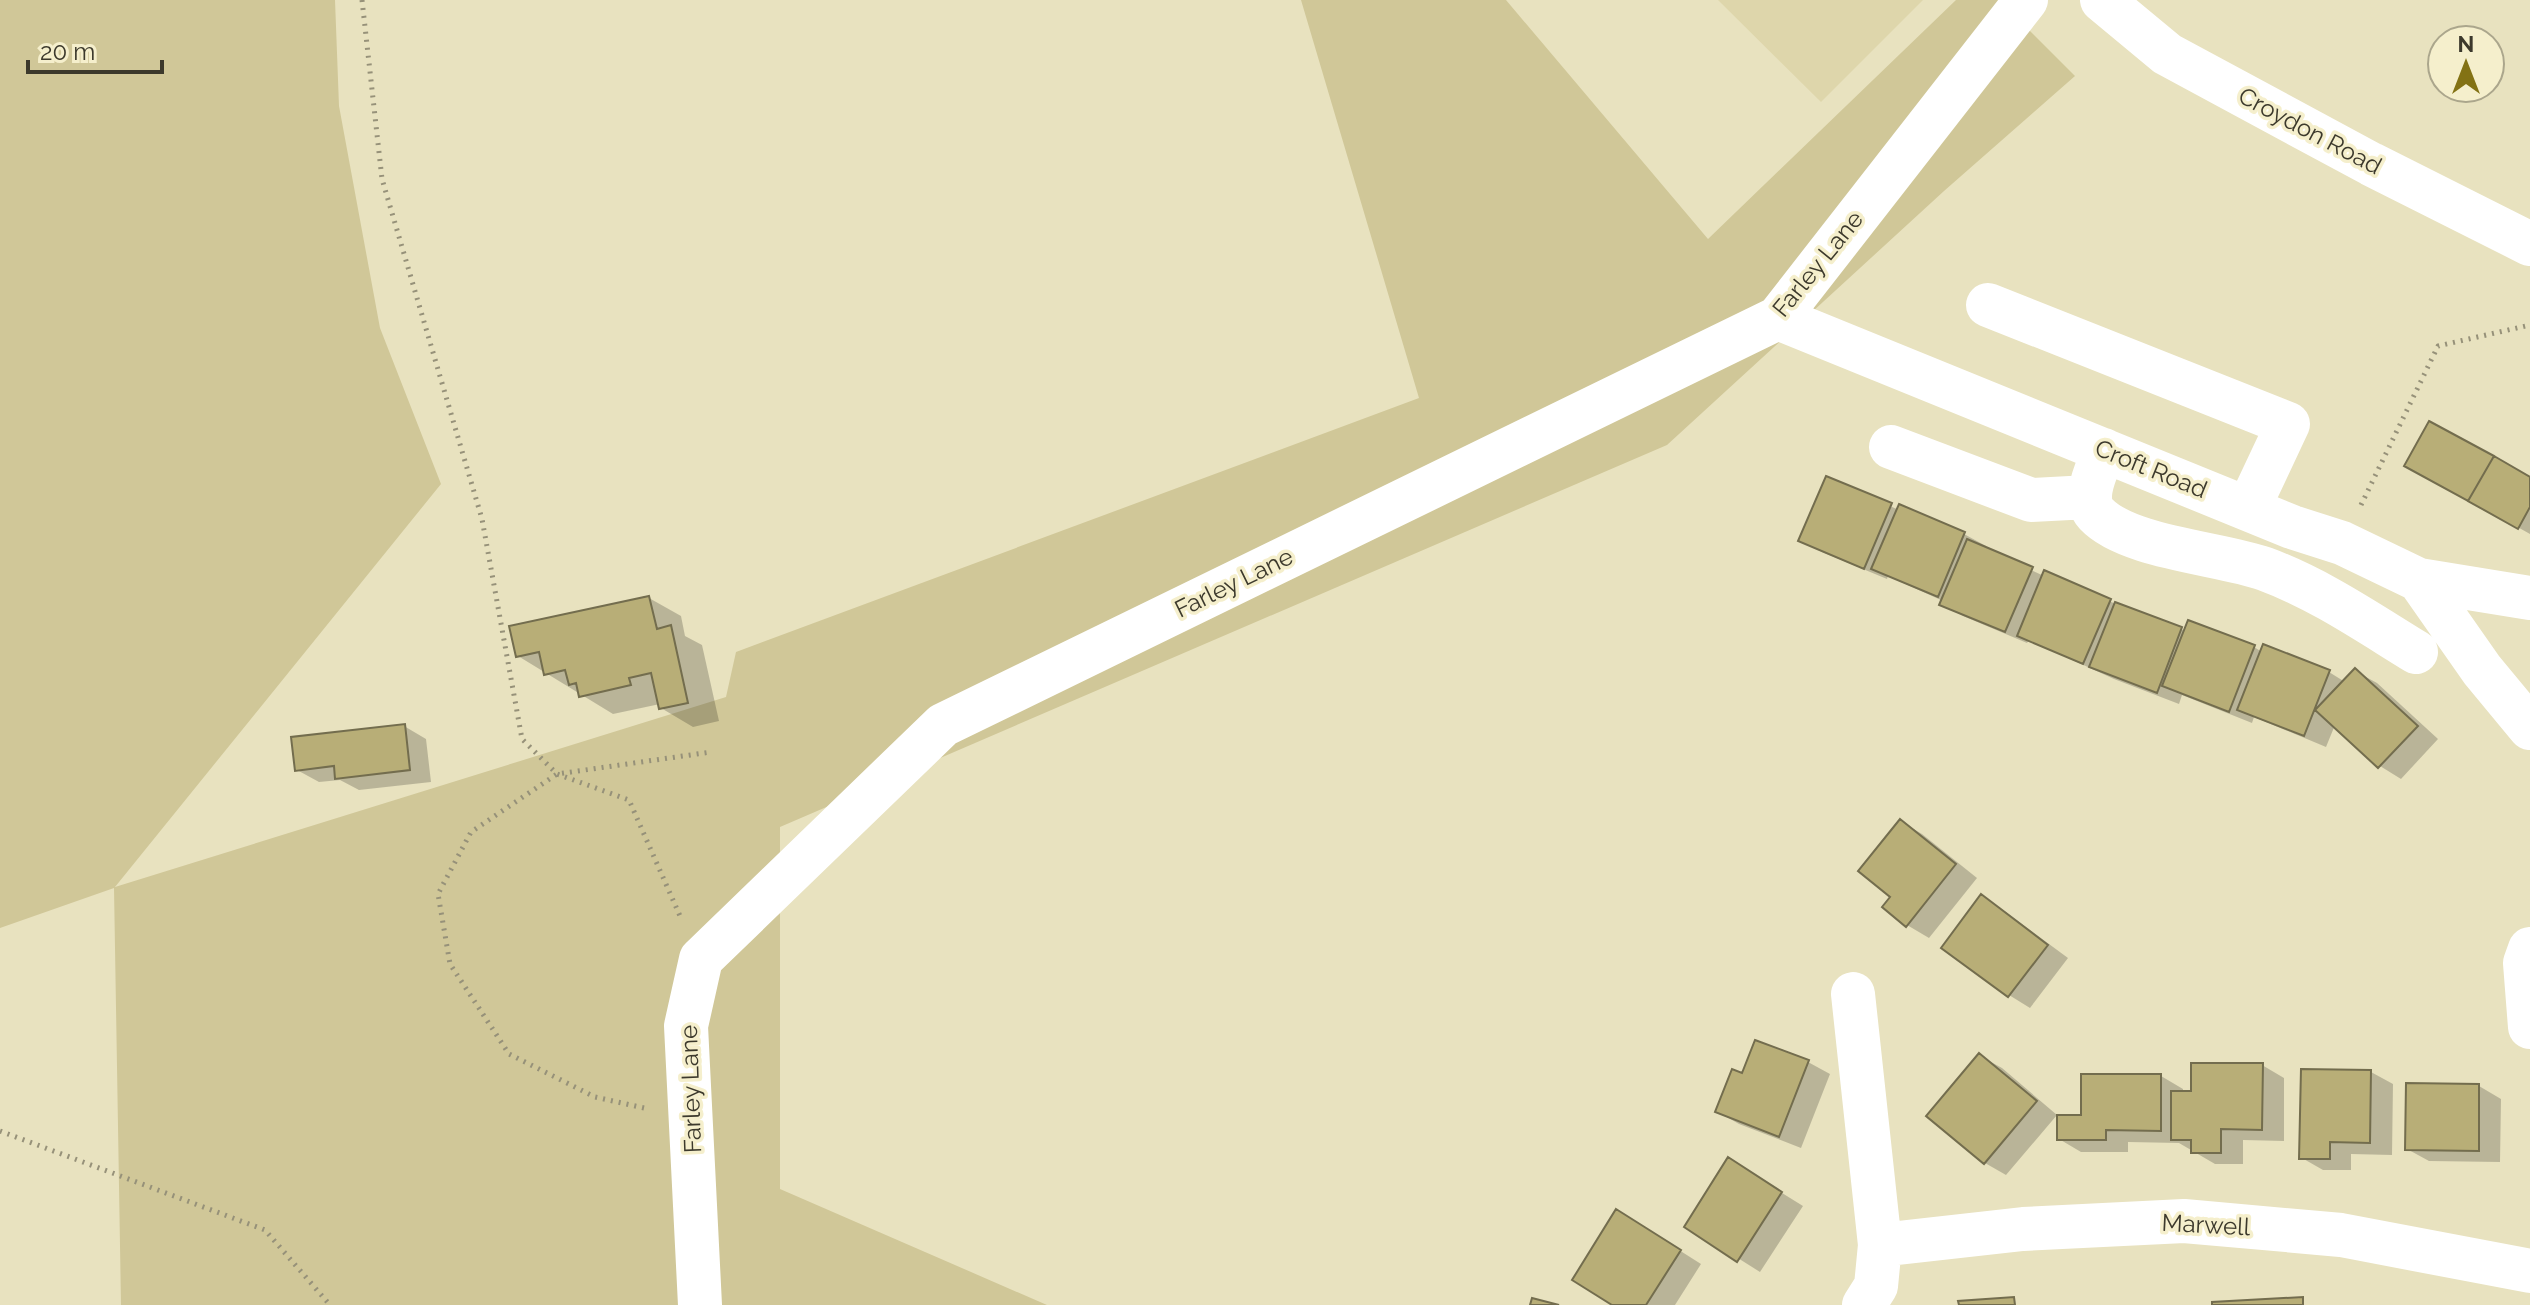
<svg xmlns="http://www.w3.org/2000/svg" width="2530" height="1305" font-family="Raleway,sans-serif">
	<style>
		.built { fill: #ded6ab }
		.green { fill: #d0c798 }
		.shadow { fill: #0003 }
		.building { fill: #b8ae77; stroke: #736d4e; stroke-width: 2 }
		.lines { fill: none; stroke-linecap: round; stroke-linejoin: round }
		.path { stroke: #969179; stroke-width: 5; stroke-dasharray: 2 6; stroke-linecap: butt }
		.street { stroke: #fff; stroke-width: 44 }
		.secondary { stroke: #fff; stroke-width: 44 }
		.labels { text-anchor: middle; stroke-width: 7; stroke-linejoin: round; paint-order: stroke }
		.street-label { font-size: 24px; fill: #3c392c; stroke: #f5efcc }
	</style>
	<rect width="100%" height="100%" fill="#e8e2bf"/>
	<path class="built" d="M1718,0H1923L1821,102Z"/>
	<path class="green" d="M0,0H335L339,106L380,328L441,484L115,887L726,697L736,652L1419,398L1301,0H1506L1708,239L1956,0H1999L2075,76L1944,191L1667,445L780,827V1189L1047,1305H121L114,888L0,928Z"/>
	<path class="shadow" d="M2407,465L2530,479V534Z
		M1827,478L1899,510L1900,507L1964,534L1986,546L1985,549L2044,576L2186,631L2254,647L2262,652L2264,647L2329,672L2345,682L2355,671L2377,683L2438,739L2401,779L2380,766L2335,725L2326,747L2254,717L2252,723L2182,695L2179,704L2114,679L2029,640L2027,643L1963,616L1942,604L1943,601L1888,576L1887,579L1822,552L1801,540Z
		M649,598L681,616L685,636L702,645L719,721L693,727L661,708L660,704L613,714L518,656Z
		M404,726L426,739L431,782L359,790L340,780L319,782L297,770Z
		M1900,821L1922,834L1977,878L1929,938L1907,925L1893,896Z
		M1981,897L2003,910L2068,958L2030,1008L2009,995Z
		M1980,1056L2002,1068L2057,1115L2006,1175L1985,1163Z
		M1808,1062L1830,1074L1801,1148L1739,1124L1718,1112L1743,1075Z
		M2262,1065L2284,1078V1141L2243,1140V1164H2215L2179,1143L2128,1142V1152H2081L2059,1139L2083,1117L2161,1076L2183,1089V1093H2193Z
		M2371,1072L2393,1084L2392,1155L2351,1154V1170H2323L2302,1158Z
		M2479,1086L2501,1099L2500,1162L2429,1161L2407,1149Z
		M1750,1173L1803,1206L1760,1272L1687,1226Z
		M1638,1224L1701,1264L1675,1305H1616Z"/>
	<path class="building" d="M2429,421L2494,456L2468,501L2404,466Z
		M2494,456L2530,477V507L2518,529L2468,501Z
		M1826,476L1892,503L1864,569L1798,541Z
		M1899,504L1965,532L1938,597L1871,569Z
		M1967,539L2033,567L2005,632L1939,605Z
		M2044,570L2111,599L2083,664L2017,636Z
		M649,596L657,629L671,625L688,703L659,709L651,673L629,678L631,685L579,697L576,683L569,685L565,670L544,675L539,652L516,657L509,626Z
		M2115,602L2182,627L2157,693L2089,667Z
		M2188,620L2255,645L2229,712L2162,686Z
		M2263,644L2330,670L2304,736L2237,710Z
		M2355,668L2418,726L2378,768L2315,710Z
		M405,724L410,770L335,779L334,766L295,771L291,737Z
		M1900,819L1956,864L1906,927L1882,907L1890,897L1858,871Z
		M1981,894L2048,945L2008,997L1941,948Z
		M1755,1040L1809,1060L1779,1137L1715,1112L1732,1069L1742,1073Z
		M1979,1053L2037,1101L1984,1164L1926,1116Z
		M2191,1063H2263L2262,1130L2221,1129V1153H2191V1140H2171V1091H2191Z
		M2301,1069L2371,1070L2370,1143L2330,1142V1159H2299Z
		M2081,1074H2161V1131L2106,1130V1140H2057V1115H2081Z
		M2406,1083L2479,1084V1151L2405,1150Z
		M1728,1157L1782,1192L1737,1262L1684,1227Z
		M1616,1209L1681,1250L1646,1305H1612L1572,1280Z
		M2014,1297L2015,1305H1959L1958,1301Z
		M2303,1297V1305H2212V1302Z
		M1532,1298L1559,1305H1530Z"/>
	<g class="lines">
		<path class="path" d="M362,0L382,179L482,519L522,739L557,774L629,800L680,916
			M2361,505L2438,346L2530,325
			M644,1108L595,1097L509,1054L450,964L438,894L471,832L557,774L711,752
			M0,1131L265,1230L330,1305"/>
		<path class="street" d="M1988,305L2288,424L2248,509
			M1778,318L2292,527L2342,543L2419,580L2530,598
			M1891,447L2031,500L2089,497
			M2104,450C2098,468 2081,498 2096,514C2128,548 2221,553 2265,569C2319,589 2367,622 2416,652
			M2419,580L2482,670L2530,728
			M2530,949L2525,963L2530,1027
			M1853,994L1880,1245
			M700,1305L686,1026L701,959L943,725L1778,318L2026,0
			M1864,1305L1876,1286L1880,1245L2023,1229L2184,1221L2341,1235L2530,1271"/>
		<path class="secondary" d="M2102,0L2167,54L2371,164L2530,244"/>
	</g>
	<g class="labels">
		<g class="street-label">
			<text transform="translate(2310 131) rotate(28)" y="8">Croydon Road</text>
			<text transform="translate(1818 264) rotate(-51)" y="8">Farley Lane</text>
			<text transform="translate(2151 469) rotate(22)" y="8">Croft Road</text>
			<text transform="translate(1234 583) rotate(-26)" y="8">Farley Lane</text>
			<text transform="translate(691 1089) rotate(-92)" y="8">Farley Lane</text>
			<text transform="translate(2206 1225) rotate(3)" y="8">Marwell</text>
		</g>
	</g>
	<g transform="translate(2466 64)"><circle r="38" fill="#f5efcc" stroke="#aba68c" stroke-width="2"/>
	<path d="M0-6L14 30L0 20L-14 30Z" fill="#837214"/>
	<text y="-12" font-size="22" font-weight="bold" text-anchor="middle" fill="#3c392c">N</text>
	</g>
	<path d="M28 60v12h134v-12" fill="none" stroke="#3c392c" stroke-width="4"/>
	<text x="40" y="60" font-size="24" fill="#3c392c" stroke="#f5efcc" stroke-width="6" paint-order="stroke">20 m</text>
</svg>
